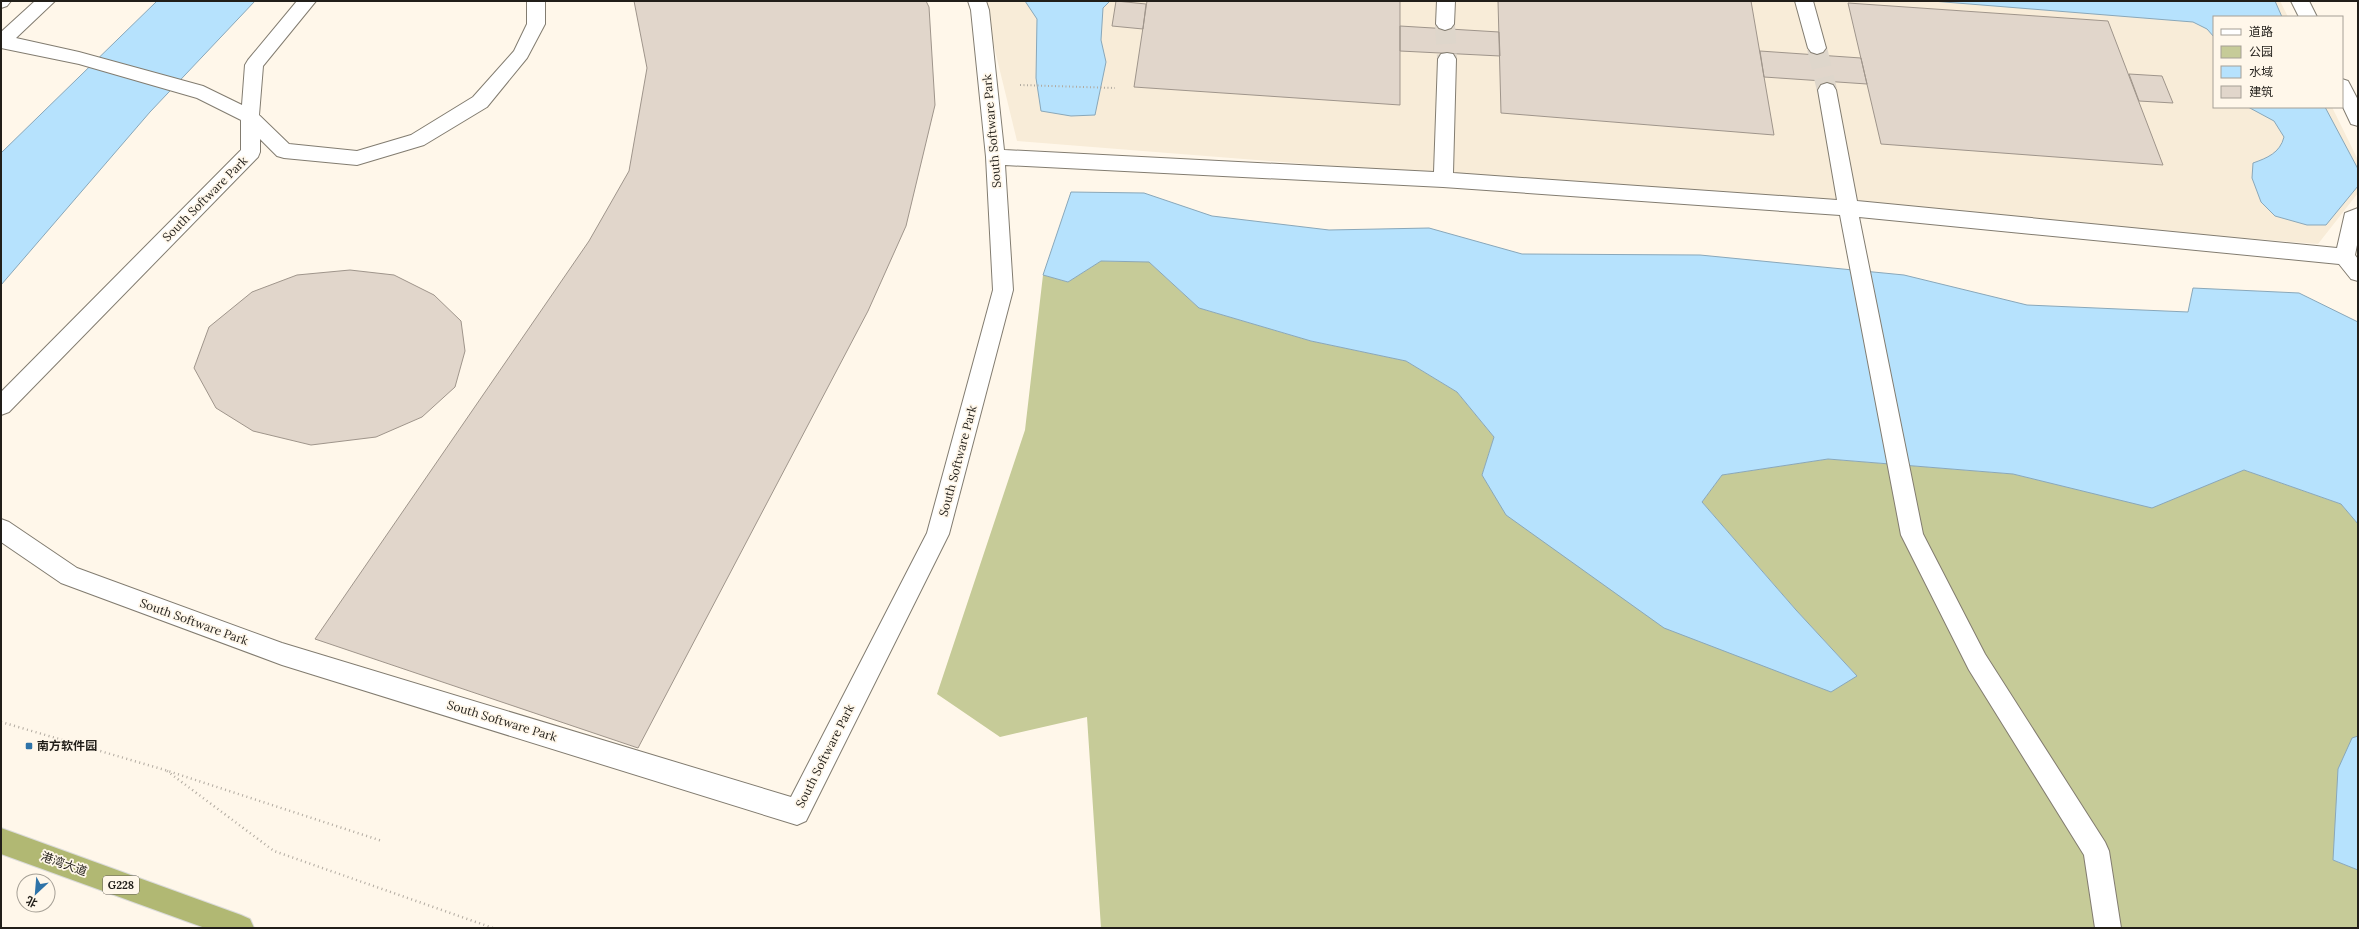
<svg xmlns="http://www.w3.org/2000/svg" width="2359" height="929" font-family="Lora,'Noto Sans SC',serif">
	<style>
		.built { fill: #f8ecd8 }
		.green { fill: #c6cb98 }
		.water { fill: #b6e2fd; stroke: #89a7b9 }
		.building { fill: #e1d6cb; stroke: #9f958b }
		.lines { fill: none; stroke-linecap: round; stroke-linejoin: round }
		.minor-tunnel { stroke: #ded6cb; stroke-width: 20; stroke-dasharray: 20 10; stroke-linecap: butt }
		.minor-casing { stroke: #827c70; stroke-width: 2 }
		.highway-casing { stroke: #dbdbda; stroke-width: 2 }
		.path-far1 { stroke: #b1aaa0; stroke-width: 2; stroke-dasharray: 1 2.5; stroke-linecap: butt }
		.path { stroke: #b1aaa0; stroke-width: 2.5; stroke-dasharray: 1 3.5; stroke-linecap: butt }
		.minor { fill: #fff; fill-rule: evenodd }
		.highway { fill: #b1b873; fill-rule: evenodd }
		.poi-dot { fill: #2e73a8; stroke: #fff7ea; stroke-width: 1.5 }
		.labels { text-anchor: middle; stroke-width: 3.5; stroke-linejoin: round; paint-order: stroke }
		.shield { fill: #fff7ea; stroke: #645f58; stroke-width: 1 }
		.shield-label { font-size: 11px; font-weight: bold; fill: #211e19 }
		.street-label { font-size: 12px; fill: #211e19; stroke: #fff7ea }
		.poi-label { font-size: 12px; font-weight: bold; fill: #211e19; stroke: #fff7ea; text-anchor: start }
	</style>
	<rect width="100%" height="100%" fill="#fff7ea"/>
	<path class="built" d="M983,1H2280L2288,17H2214V107H2332L2358,160V193L2318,244L1017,141Z"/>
	<path class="green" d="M1101,261L1149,262L1199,308L1311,341L1406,361L1457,392L1494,437L1482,475L1507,515L1598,580L1857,676L1796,610L1702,502L1722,475L1828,459L2013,474L2152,507L2244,470L2341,504L2358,524V736L2352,739L2333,860L2358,870V928H1101L1087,717L1000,737L937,694L1025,430L1043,275L1068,282Z"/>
	<path class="water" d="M157,1H255L150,112L1,285V153Z
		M1025,1H1110L1103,8L1101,40L1106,62L1095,115L1071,116L1041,111L1036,78L1037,19Z
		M1932,1H2275L2282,17H2214V37L2207,29L2193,22Z
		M2248,107H2325L2358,169V186L2326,225H2307L2275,216L2261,202L2252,178L2253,163C2267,158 2280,153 2284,137L2274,121Z
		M1071,192L1144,193L1212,216L1329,230L1429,228L1522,254L1700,255L1904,275L2027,305L2188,312L2193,288L2299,293L2358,322V524L2341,504L2244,470L2152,508L2013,474L1828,459L1722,475L1702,502L1796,610L1857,676L1831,692L1664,628L1506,515L1482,475L1494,437L1457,392L1406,361L1311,341L1199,308L1149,262L1101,261L1068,282L1043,275Z
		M2358,736V870L2333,860L2338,769L2352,738Z"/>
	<path class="building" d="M634,1H926L929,7L935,105L906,226L868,311L638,748L315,639L589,241L629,171L647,68Z
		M1116,1L1146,4L1143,29L1112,26Z
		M1147,1H1400V105L1134,87Z
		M1498,1H1751L1774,135L1501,113Z
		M1848,3L2108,21L2163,165L1881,144Z
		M1400,26L1499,32L1500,56L1400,51Z
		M1760,51L1861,58L1867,84L1764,77Z
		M2129,74L2162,76L2173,103L2139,101Z
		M350,270L394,275L434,295L461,321L465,351L455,387L422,417L376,437L311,445L253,431L216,408L194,368L209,327L252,292L297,275Z"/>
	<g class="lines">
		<path class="minor-tunnel" d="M1445,24L1447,59
			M1817,48L1827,90"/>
		<g class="minor-casing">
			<path id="minor" d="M1,1H11L7,6L1,8Z
				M35,1H55L16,38L79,52L203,86L242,105L245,65L248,60L297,1H316L263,66L259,115L289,144L357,151L411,135L473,97L514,51L527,24V1H545V24L527,58L487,107L424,145L357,165L284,158L277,156L260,139V152L258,157L9,412L1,415V392L241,150V120L197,98L79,64L1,48V32Z
				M968,1H986L989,10L1004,150L1434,172L1438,59L1441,54L1447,53L1453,54L1456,59L1453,173L1837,200L1818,90L1821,85L1827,83L1833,85L1836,90L1857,201L2337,248L2345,213L2358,208V240L2355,255L2358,259V281L2351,279L2339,264L1859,217L1923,534L1985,654L2105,842L2109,851L2121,928H2095L2084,855L1969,670L1901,535L1840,215L1443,187L1005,165L1013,290L949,534L806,821L797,825L282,665L61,583L1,542V519L9,522L77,568L282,643L791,797L927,533L993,290L986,157L971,10Z
				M1437,1H1455L1454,24L1451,28L1445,30L1439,28L1436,24Z
				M1795,1H1813L1826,48L1823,52L1817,54L1811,52L1808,48Z
				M2291,1H2309L2317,17H2299Z
				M2342,79L2348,81L2358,100V126L2351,124L2342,105Z"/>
		</g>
		<g class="highway-casing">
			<path id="highway" d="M1,828L241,915L250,919L254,928H205L1,854Z"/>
		</g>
		<path class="path-far1" d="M1020,85L1115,88"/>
		<path class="path" d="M1,722L165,770L382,841
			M167,771L274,851L493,928"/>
		<use href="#minor" class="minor"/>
		<use href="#highway" class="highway"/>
	</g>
	<rect class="poi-dot" x="25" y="742" width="8" height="8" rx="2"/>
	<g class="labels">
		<rect class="shield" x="103" y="876" width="36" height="18" rx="3"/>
		<g class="shield-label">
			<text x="121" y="889">G228</text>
		</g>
		<g class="street-label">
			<text transform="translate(992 131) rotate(-95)" y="4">South Software Park</text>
			<text transform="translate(205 199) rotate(-45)" y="4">South Software Park</text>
			<text transform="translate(958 461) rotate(-75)" y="4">South Software Park</text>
			<text transform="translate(194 622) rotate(20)" y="4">South Software Park</text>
			<text transform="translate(502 721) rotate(17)" y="4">South Software Park</text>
			<text transform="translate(825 756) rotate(-63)" y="4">South Software Park</text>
			<text transform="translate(64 864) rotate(20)" y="4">港湾大道</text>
		</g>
		<g class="poi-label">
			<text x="37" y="750">南方软件园</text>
		</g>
	</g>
	<rect width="2359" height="929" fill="none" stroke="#211e19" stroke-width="4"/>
	<rect x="2213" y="16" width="130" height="92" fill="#fff7ea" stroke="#a6a096"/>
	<rect x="2221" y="29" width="20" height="6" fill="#ffffff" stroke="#a6a096"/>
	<text x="2249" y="36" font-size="12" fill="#211e19">道路</text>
	<rect x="2221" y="46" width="20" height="12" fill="#c6cb98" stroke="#a6a096"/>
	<text x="2249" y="56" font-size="12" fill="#211e19">公园</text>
	<rect x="2221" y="66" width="20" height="12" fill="#b6e2fd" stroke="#a6a096"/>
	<text x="2249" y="76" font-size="12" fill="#211e19">水域</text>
	<rect x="2221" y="86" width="20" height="12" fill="#e1d6cb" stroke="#a6a096"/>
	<text x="2249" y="96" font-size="12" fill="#211e19">建筑</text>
	<g transform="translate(36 893) rotate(206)"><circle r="19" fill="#fff7ea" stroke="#a6a096"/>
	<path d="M0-3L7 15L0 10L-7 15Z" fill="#2e73a8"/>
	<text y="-6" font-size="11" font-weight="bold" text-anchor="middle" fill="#211e19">北</text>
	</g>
</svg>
